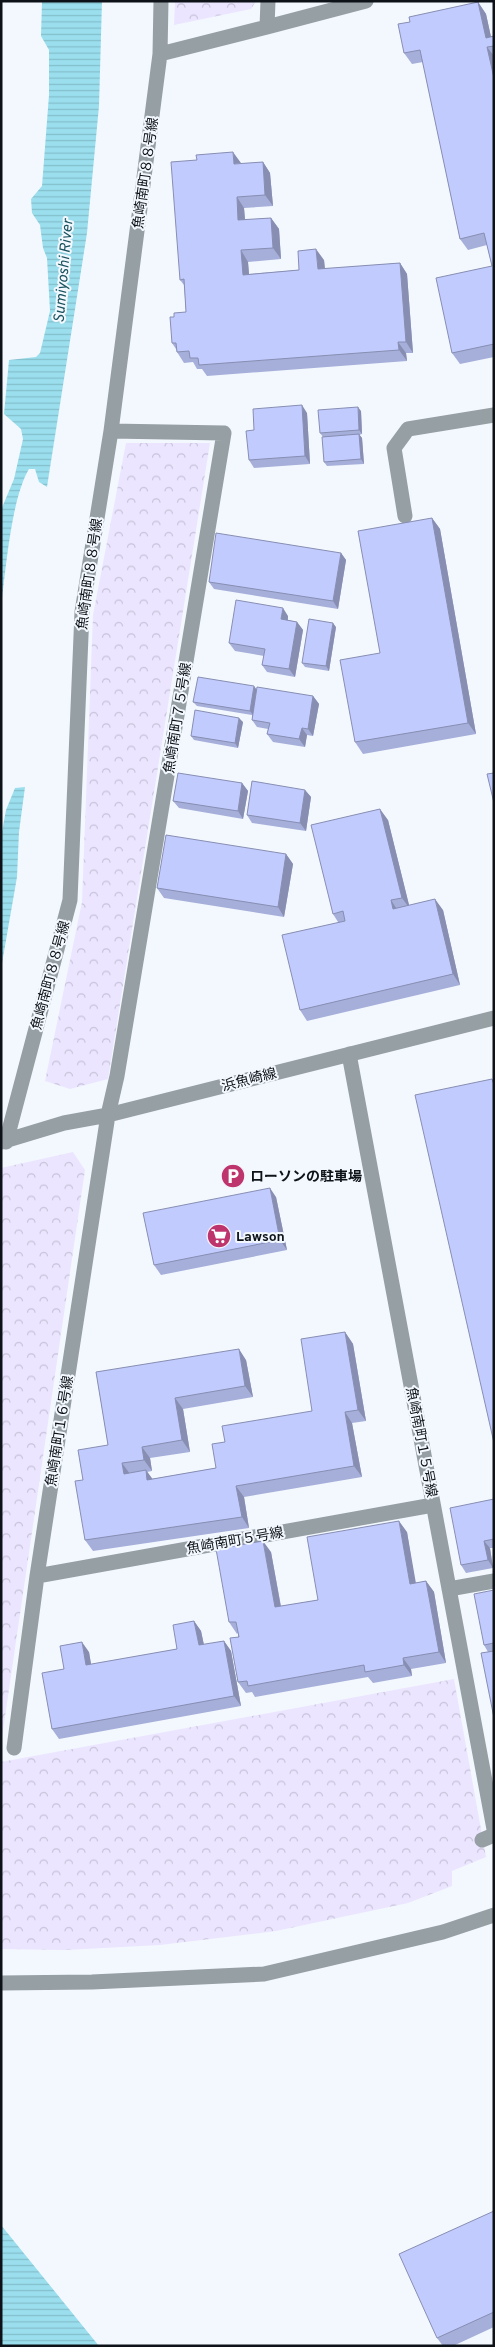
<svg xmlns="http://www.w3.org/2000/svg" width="495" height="2347" font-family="Overpass,'Noto Sans JP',sans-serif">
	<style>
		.park { fill: url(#park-crowns) }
		.water { fill: url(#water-rules) }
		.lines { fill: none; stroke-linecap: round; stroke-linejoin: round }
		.minor { stroke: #969fa4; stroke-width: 15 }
		.wall { fill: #a6afda }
		.shaded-wall { fill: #878eb2 }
		.building { fill: #c1cbfe; stroke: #878eb2 }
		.labels { text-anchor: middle; stroke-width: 4; stroke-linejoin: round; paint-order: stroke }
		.street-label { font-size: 14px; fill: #0d1218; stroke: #f3f8ff }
		.poi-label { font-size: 14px; font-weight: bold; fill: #0d1218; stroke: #f3f8ff; text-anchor: start }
		.water-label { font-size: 15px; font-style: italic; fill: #19525d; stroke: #f3f8ff }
	</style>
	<defs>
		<pattern id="park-crowns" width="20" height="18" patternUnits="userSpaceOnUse" patternTransform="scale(1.25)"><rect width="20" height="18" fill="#ebe5ff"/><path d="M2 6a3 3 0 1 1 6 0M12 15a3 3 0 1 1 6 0" fill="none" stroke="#c8c3da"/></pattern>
		<pattern id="water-rules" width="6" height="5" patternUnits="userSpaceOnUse" patternTransform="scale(1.25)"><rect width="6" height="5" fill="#9bdfee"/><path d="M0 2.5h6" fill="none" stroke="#84becb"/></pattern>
	</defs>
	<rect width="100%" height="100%" fill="#f3f8ff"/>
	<path class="park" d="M175,1H256L251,9L174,25Z
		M126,443H210L108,1079L70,1089L45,1081L82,902L93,615Z
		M73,1152L85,1170L1,1744V1168Z
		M454,1679L486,1857L452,1871V1886L408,1903L276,1931L160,1945L66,1950L1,1949V1762Z"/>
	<path class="water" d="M42,1H102L99,106L87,233L47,487L39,482L35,469H29C11,499 6,570 1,606V510L14,479L23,439L21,429L4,414L9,360L36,357L40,353L50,311L47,258L43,248L40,225L32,213L31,199L42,186L49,95V50L41,36Z
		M25,787L19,832L17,877L1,969V837L6,810L15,788Z
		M1,2225L99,2346H1Z"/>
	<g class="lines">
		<path class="minor" d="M267,27L366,1
			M160,54L267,27L268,1
			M405,516L394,448L408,429L494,415
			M349,1054L494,1829
			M1,1142L64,1123L108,1115L494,1018
			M6,1142L70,900L82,612L111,431L160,54L161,1
			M37,1576L433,1505
			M449,1589L494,1581
			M14,1748L37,1576L108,1115L117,1076L224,433L111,431
			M482,1840L494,1835
			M1,1983L92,1982L264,1974L443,1932L494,1915"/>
	</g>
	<path class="wall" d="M478,2L486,14L491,37L494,36V357L460,364L452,353L492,266L487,245L468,250L460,239L423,62L412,64L404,53L410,22Z
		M197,160L241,164L263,162L270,173L273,206L244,208L245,220L271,218L279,229L281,259L248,262L249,274L299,270L324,260L325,269L400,263L407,274L413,353H406L407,361L207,376L202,369H197L193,362L184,363L177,352L176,349L172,343L174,317L186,312L184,285L180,280Z
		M361,411L362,434L359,435L362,438L364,464L327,466L324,462L323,437L320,433Z
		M307,413L310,464L254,468L249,460L254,430Z
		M432,518L440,529L476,734L363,754L355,742L380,653Z
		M341,553L346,560L338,609L214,589L209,582Z
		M288,616V620L297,622L303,630L295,677L267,672L262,665L264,656L235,651L229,643Z
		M336,627L329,671L305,667L302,663Z
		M256,689L313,696L319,704L313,736L307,735L305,747L273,742L267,734L268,729L257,727L252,720V715L197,706L193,702Z
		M243,722L238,748L194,740L191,736Z
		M242,783L248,791L243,819L179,808L173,801Z
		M305,790L311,797L306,831L252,823L247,815Z
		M388,820L409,905L443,910L460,985L307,1021L300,1010L338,922L333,914Z
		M286,854L293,864L284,917L164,898L157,888Z
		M276,1197L287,1250L161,1275L154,1265Z
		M345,1332L353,1344L366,1421L352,1423L362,1477L244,1497L249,1528L93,1551L85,1540L83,1480L108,1445L96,1372L246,1360L253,1397L183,1409L190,1452L150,1458L152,1471L147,1472L152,1479L216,1468L225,1442L312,1411Z
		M494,1499V1548H490L493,1568L466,1573L461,1565Z
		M407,1532L415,1583L426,1581L434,1592L446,1663L411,1669L412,1676L373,1683L368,1677L255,1697L252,1692L246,1693L238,1682V1633L237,1634L229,1622L271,1552L281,1606L318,1600Z
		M494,1590V1718L488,1652L484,1645Z
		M194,1621L201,1631L204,1645L224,1641L231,1651L241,1706L59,1739L52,1729L64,1669L89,1652L91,1665L177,1649Z
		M494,2211V2327L453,2346H443L437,2338Z"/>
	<path class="shaded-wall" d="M478,2L486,14L493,46L486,38Z
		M487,47L494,56V78Z
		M233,152L241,163L234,164Z
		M263,162L270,173L273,206L265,195Z
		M237,197L244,208L246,231L238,220Z
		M271,218L279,229L281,259L273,248Z
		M316,249L324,260L326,280L318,269Z
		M241,250L248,262L250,286L243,275Z
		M400,263L407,274L413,353L406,342Z
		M398,342L406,353L407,361L399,350Z
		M302,405L307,413L310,464L305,456Z
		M358,407L361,411L362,434L359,430Z
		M359,434L362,438L364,464L361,459Z
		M432,518L440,529L476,734L468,723Z
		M341,553L346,560L338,609L333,601Z
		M283,608L288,616L287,627L281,619Z
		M297,622L303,630L295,677L289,669Z
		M333,623L336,627L329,671L326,666Z
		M254,686L257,690L253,715L250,711Z
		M313,696L319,704L313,736L308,729Z
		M239,718L243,722L238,748L235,743Z
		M302,728L307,735L305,747L299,739Z
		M242,783L248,791L243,819L238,811Z
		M305,790L311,797L306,831L300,823Z
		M380,809L388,820L410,909L402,898Z
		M286,854L293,864L284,917L278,907Z
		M435,899L443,910L460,985L453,974Z
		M391,900L398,911L393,909Z
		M270,1188L276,1197L287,1250L280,1240Z
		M345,1332L353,1344L366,1421L358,1410Z
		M239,1349L246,1360L253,1397L245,1386Z
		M175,1398L183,1409L190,1452L182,1440Z
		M345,1412L352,1423L362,1477L354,1466Z
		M142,1447L150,1458L152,1471L144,1460Z
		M122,1463L130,1474H124Z
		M146,1470L154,1481L147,1480Z
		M236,1486L244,1497L249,1528L242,1517Z
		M399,1521L407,1532L418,1595L410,1584Z
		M263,1541L271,1552L283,1619L275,1607Z
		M484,1541L490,1548L493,1568L488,1560Z
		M426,1581L434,1592L446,1663L439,1652Z
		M194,1621L201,1631L206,1655L199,1645Z
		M224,1641L231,1651L241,1706L234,1696Z
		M82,1642L89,1652L93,1675L86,1665Z
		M403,1658L411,1669L412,1676L404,1665Z"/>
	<path class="building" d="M478,2L486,38L494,36V46L487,47L494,78V344L452,353L436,278L492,266L484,233L460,239L420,50L404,53L398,24L410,22L409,17Z
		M233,152L234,164L263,162L265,195L237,197L238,220L271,218L273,248L241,250L243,275L299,270L298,251L316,249L318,269L400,263L406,342H398L399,350L199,365L198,358H190L189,351L177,352L176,343H172L170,317H174V313L186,312L184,279L180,280L171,162L197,160L196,155Z
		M302,405L305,456L249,460L246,431L254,430L253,409Z
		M358,407L359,430L320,433L318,410Z
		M359,434L361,459L324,462L322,437Z
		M432,518L468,723L355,742L340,660L380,653L358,531Z
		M216,533L341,553L333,601L209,582Z
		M236,600L283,608L281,619L297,622L289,669L262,665L265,649L229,643Z
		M309,619L333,623L326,666L302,663Z
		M198,677L254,686L250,711L193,702Z
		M257,687L313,696L308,729L302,728L299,739L267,734L270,723L252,720Z
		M195,710L239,718L235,743L191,736Z
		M178,773L242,783L238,811L173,801Z
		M494,773V803L487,774Z
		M252,781L305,790L300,823L247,815Z
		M380,809L402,898L391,900L393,909L435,899L453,974L300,1010L282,935L345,921L343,911L333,914L311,825Z
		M166,835L286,854L278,907L157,888Z
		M492,1079L494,1085V1443L415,1095Z
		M270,1188L280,1240L154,1265L143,1213Z
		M345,1332L358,1410L345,1412L354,1466L236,1486L242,1517L85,1540L75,1481L83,1480L78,1450L108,1445L96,1372L239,1349L245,1386L175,1398L182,1440L142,1447L144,1460L122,1463L124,1474L146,1470L147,1480L216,1468L212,1444L225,1442L222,1426L312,1411L301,1339Z
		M494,1499V1539L484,1541L488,1560L461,1565L450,1508Z
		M399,1521L410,1584L426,1581L439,1652L403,1658L404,1665L365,1672L364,1665L248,1686L247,1681L238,1682L230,1638L239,1637L236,1622H229L216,1549L263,1541L275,1607L318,1600L307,1537Z
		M494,1590V1643L484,1645L474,1594Z
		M194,1621L199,1645L224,1641L234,1696L52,1729L42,1673L64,1669L60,1646L82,1642L86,1665L177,1649L173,1625Z
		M494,1651V1718L481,1653Z
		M494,2211V2312L437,2338L399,2254Z"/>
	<defs>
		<g id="parking-disc" transform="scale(1.25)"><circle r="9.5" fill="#be346d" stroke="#f3f8ff"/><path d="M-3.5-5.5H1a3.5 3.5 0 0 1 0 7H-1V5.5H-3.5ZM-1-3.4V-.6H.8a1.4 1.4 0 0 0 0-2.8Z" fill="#fff"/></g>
		<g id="supermarket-disc" transform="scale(1.25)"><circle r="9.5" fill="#be346d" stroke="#f3f8ff"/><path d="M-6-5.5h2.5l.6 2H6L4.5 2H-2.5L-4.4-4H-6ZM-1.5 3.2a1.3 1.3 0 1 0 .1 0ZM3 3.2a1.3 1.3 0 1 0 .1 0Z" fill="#fff"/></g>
	</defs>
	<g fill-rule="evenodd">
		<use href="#parking-disc" x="233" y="1176"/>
		<use href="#supermarket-disc" x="219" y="1236"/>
	</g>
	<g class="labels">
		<g class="street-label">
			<text transform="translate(145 173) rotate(-82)" y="5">魚崎南町８８号線</text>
			<text transform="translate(89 574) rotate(-82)" y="5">魚崎南町８８号線</text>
			<text transform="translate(177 718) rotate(-81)" y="5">魚崎南町７５号線</text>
			<text transform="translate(50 975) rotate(-75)" y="5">魚崎南町８８号線</text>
			<text transform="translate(249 1079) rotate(-14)" y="5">浜魚崎線</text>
			<text transform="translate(59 1431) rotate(-81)" y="5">魚崎南町１６号線</text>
			<text transform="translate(422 1442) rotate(79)" y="5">魚崎南町１５号線</text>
			<text transform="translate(235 1540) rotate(-10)" y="5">魚崎南町５号線</text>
		</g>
		<g class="poi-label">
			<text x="250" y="1181">ローソンの駐車場</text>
			<text x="236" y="1241">Lawson</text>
		</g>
		<g class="water-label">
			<text transform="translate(63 271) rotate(-85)" y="5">Sumiyoshi River</text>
		</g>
	</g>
	<rect width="495" height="2347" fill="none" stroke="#0d1218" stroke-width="5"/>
</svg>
